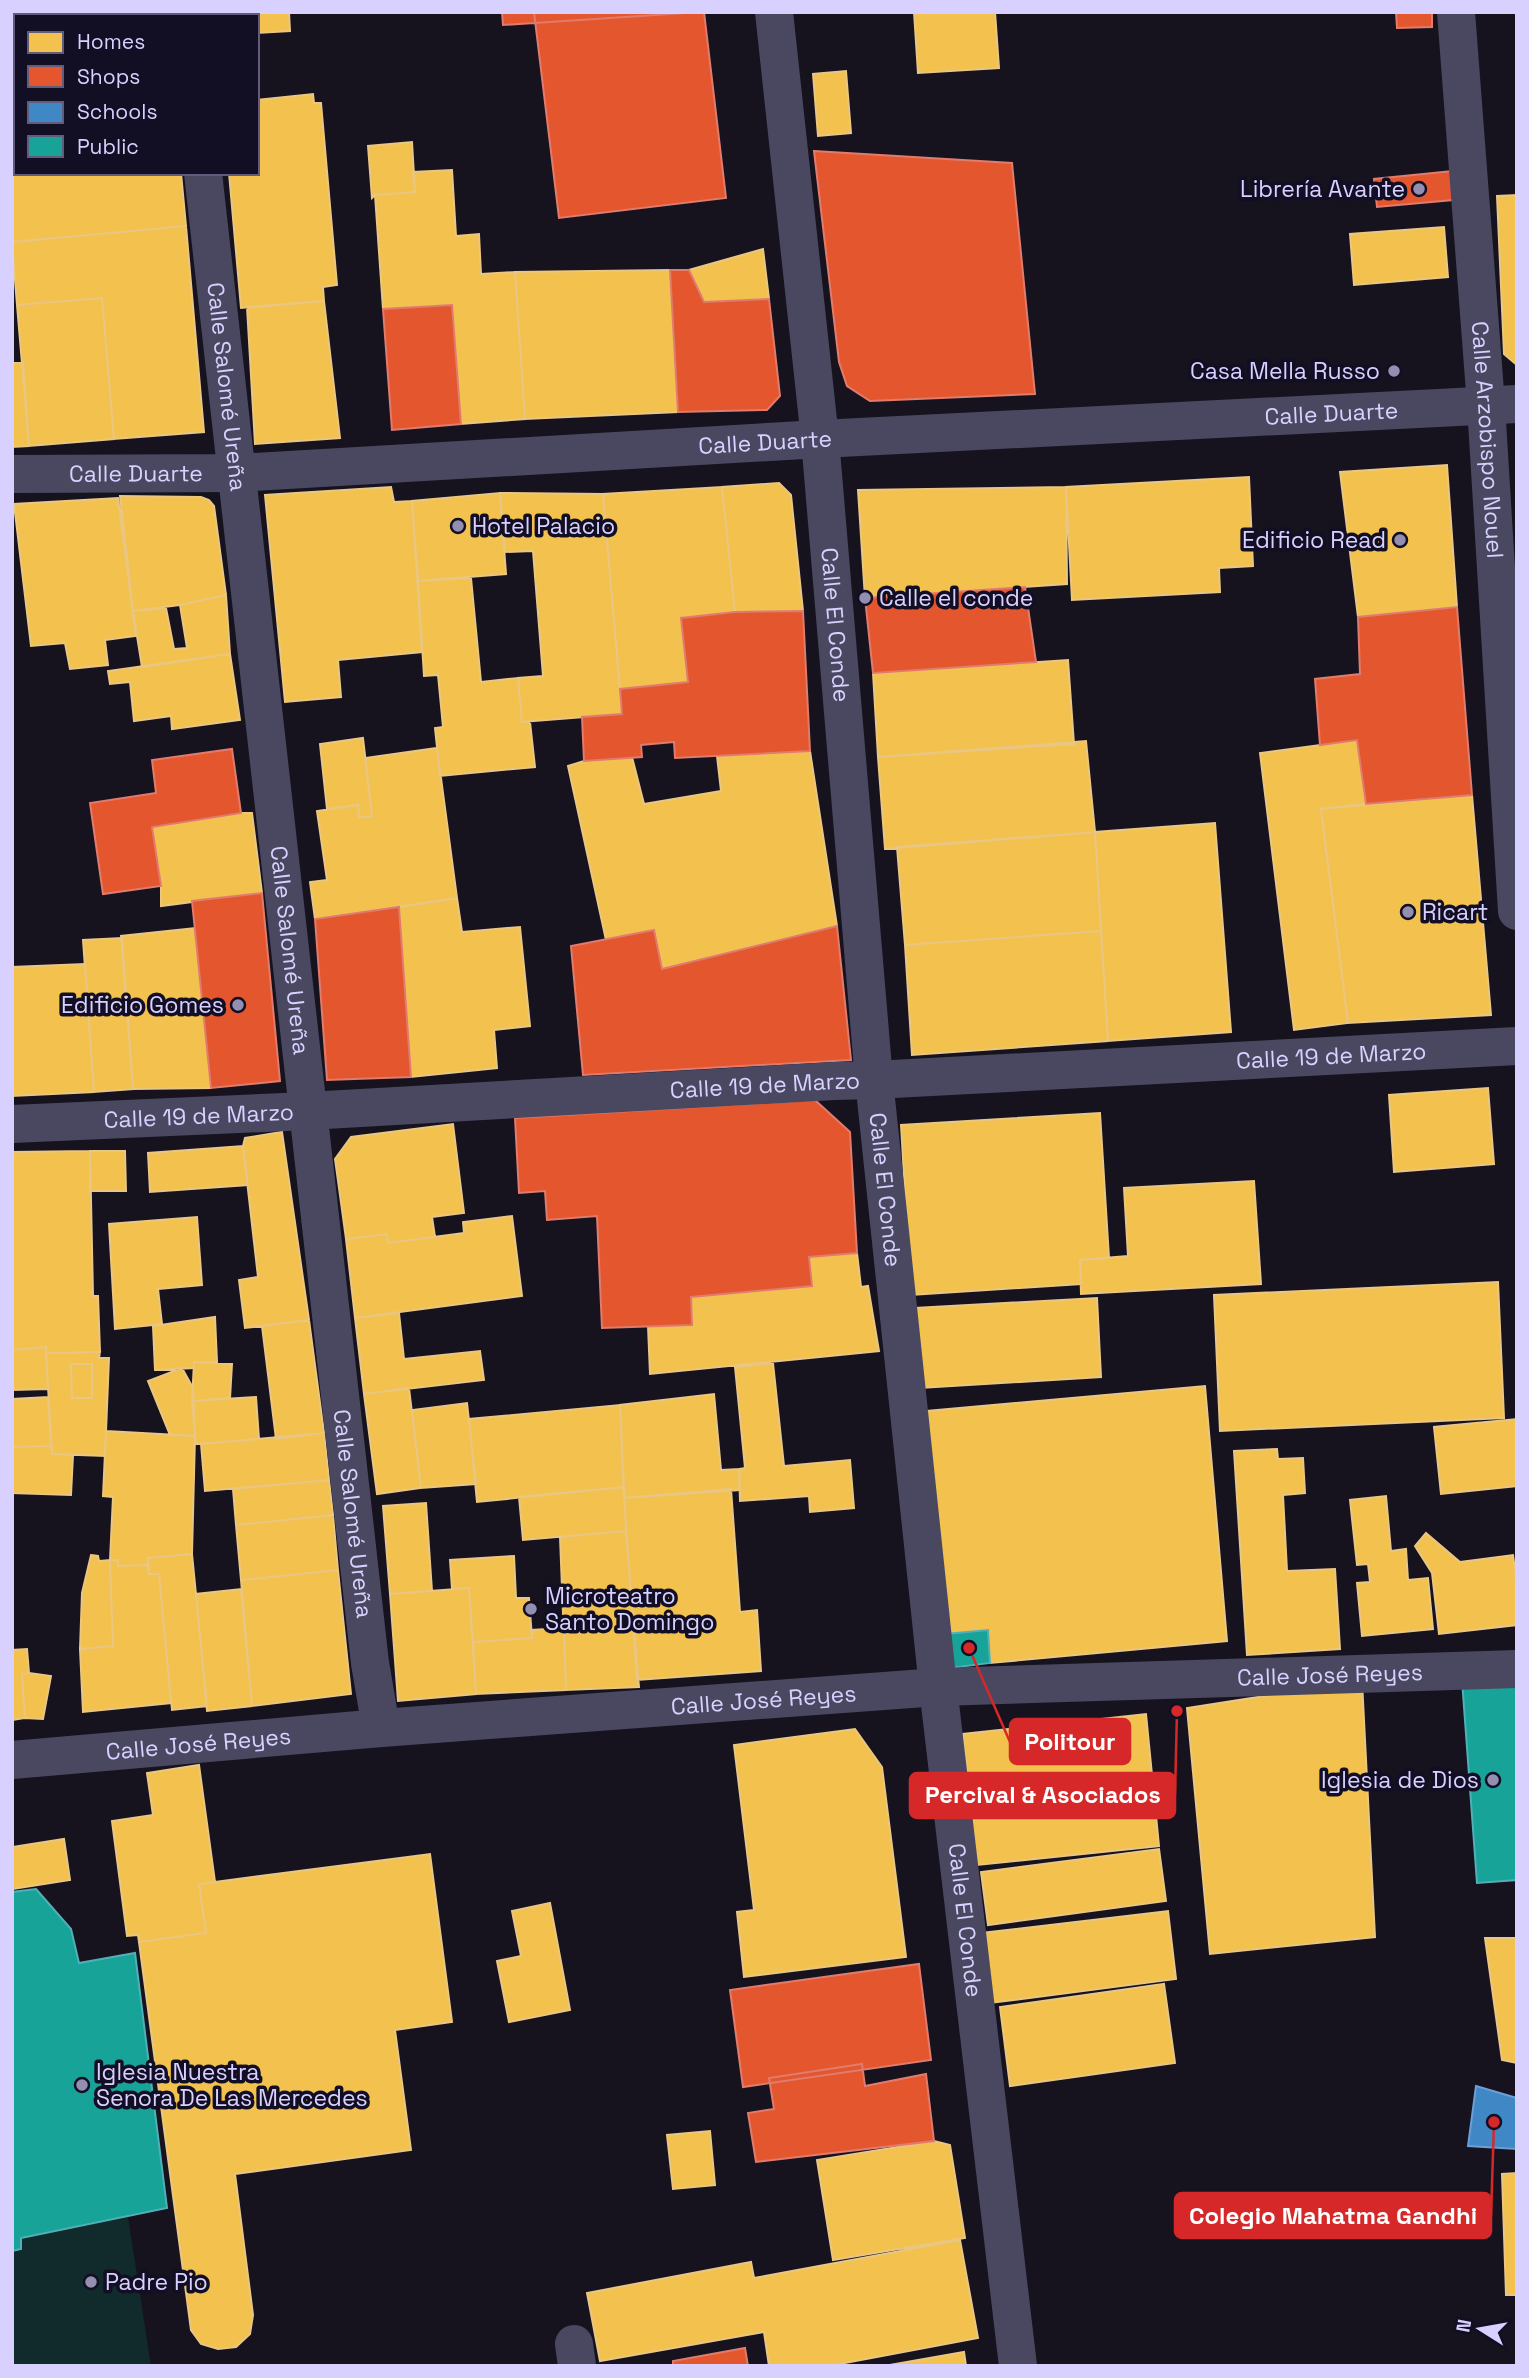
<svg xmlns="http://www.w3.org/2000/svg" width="1529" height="2378" font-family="'Space Grotesk',sans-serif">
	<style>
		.green { fill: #112a2c }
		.homes { fill: #f2c14e; stroke: #eac683; stroke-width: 2 }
		.shops { fill: #e4572e; stroke: #e07b6d; stroke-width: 2 }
		.schools { fill: #3f88c5; stroke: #6d9ed6; stroke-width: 2 }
		.public { fill: #17a398; stroke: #51b0b7; stroke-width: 2 }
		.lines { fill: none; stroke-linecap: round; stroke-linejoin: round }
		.minor { stroke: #494860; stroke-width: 38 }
		.poi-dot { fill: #948eb1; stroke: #120e24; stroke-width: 2.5 }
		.labels { text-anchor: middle; stroke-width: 7; stroke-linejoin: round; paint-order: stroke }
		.poi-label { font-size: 23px; fill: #d8d0ff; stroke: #120e24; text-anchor: start }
		.street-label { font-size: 23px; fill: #d8d0ff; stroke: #120e24 }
		.leader { fill: none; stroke: #d62828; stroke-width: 2.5 }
		.callout-dot { fill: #d62828; stroke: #120e24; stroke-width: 2.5 }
		.callout { fill: #d62828; stroke: #d62828; stroke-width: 2.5 }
		.callout-label { font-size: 24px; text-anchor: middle; font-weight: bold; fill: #fff }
	</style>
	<rect width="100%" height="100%" fill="#16131f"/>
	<path class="green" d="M128,2217L151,2366H12V2251L21,2238Z"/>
	<path class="homes" d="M43,12H156V16H16V52L12,53V15Z
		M209,12H289L290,31L257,33V16H209Z
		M914,12H995L999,68L918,73Z
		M846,71L851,133L818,136L813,74Z
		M313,94L314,103H321L337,285L323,287L324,301L241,308L229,173H257V100Z
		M12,119H16V163H12Z
		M412,142L415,192L375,195L372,198L368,146Z
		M12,163H16V173H181L186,226L12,242Z
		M452,170L456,236L479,234L481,274L515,272L525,419L461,424L452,305L383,309L375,195L415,192L413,172Z
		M1517,195V365L1504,354L1497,196Z
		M186,226L204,432L114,439L102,298L17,305L12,242Z
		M1444,227L1448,277L1354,285L1350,234Z
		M763,249L769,299L704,302L689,270Z
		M670,270L678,412L525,419L515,272Z
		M102,298L114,439L29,446L17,305Z
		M324,301L340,438L255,444L247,307Z
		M12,363H23L29,446L12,447Z
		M1447,465L1457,607L1358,617L1340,472Z
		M1249,477L1253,566L1219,568L1220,592L1072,600L1066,487Z
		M779,483L791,495L803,611L735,612L722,487Z
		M391,487L394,502L412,501L422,652L338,660L341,697L285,702L265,495Z
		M722,487L735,612L681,618L688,682L620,689L603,494Z
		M1066,487L1067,584L865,598L858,490Z
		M500,493L506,574L418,581L412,501Z
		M500,493L603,494L622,714L522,722L518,678L543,676L533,551L505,552Z
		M120,496L201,497L209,500L214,506L226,595L180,605L133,611Z
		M118,498L136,636L105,640L108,665L70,669L65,643L31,646L14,504Z
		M471,578L481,682L518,678L522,722H530L535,767L440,776L435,728L443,727L438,675L424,676L418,581Z
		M226,595L230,654L142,667L133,611L166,608L174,649L187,648L180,605Z
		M230,654L240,720L172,729L171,716L134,721L130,682L110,684L108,671Z
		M1068,660L1074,744L878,757L873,673Z
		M363,738L372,816L359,817L358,805L327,809L320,744Z
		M1357,740L1366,804L1321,809L1348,1023L1294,1030L1260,753Z
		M1086,741L1095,832L885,849L878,757Z
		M437,748L457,898L315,919L310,882L327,880L317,811L358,805L359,817L372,816L365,758Z
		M810,751L837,926L662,969L654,930L606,940L568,766L584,761L632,757L644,804L721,791L717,756Z
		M1472,795L1491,1015L1348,1023L1321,809Z
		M241,813H252L262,893L161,906V886L152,827Z
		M1215,823L1231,1032L1108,1041L1095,832Z
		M1095,832L1101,931L905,945L897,847Z
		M457,898L462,932L520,927L530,1026L494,1030L497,1068L411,1077L399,907Z
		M195,928L211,1088L133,1089L121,936Z
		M1101,931L1108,1041L912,1055L905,945Z
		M122,938L133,1089L94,1092L83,940Z
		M85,964L94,1092L12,1096V967Z
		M1488,1088L1494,1164L1394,1172L1389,1095Z
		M1100,1113L1109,1258L1080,1260L1081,1284L911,1295L901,1125Z
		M453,1124L464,1213L432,1217L435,1237L388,1243L387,1234L346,1239L335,1159L351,1137Z
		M282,1132L309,1320L245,1328L239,1280L258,1277L243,1146L245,1138Z
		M243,1146L248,1185L150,1192L148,1153Z
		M90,1151L93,1296H98L100,1352L46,1353V1347L12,1350V1152Z
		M90,1151H125L126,1191H90Z
		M1254,1181L1261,1284L1081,1294L1080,1260L1128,1256L1124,1188Z
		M512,1216L522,1296L355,1318L346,1239L387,1234L388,1243L464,1233L463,1222Z
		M197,1217L202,1285L158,1289L162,1324L115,1329L109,1224Z
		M857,1253L861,1287L868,1286L879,1351L650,1374L648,1326L692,1325L691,1297L812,1286L809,1257Z
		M1498,1282L1504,1418L1220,1431L1214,1295Z
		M1097,1298L1101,1377L920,1388L915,1308Z
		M399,1313L404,1359L480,1351L484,1380L364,1394L355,1318Z
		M215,1317L217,1362H194V1368L155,1370L153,1326Z
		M309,1320L324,1433L276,1439L262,1326Z
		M46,1347L48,1389L12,1390V1350Z
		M100,1352L99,1358H109L105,1456L52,1454L46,1353Z
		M194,1362L232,1364L230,1398L192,1401Z
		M773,1363L784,1466L850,1460L854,1508L810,1512L809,1496L740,1501L739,1469L745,1468L735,1367Z
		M71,1364H92V1398H72Z
		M182,1368L193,1388L195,1436L170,1435L148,1381Z
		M1205,1386L1227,1641L990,1663L988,1630L946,1634L927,1411Z
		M409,1388L421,1488L377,1494L364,1394Z
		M714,1394L721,1470L739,1469L740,1490L624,1498L620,1405Z
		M48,1397L51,1446L12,1447V1399Z
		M256,1397L259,1439L196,1444L192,1401Z
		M467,1403L476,1484L421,1488L412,1410Z
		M620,1405L624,1487L477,1502L469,1419Z
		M1517,1419V1486L1441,1494L1434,1427Z
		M106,1431L195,1436L192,1554L148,1558L147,1565L118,1566V1560H110L113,1497L103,1496Z
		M324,1433L329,1480L205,1491L201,1444Z
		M51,1446L52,1454L73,1455L71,1495L12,1493V1447Z
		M1277,1449L1278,1459L1303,1458L1305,1493L1283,1495L1287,1571L1335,1569L1340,1649L1247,1655L1234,1451Z
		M329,1480L333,1515L236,1525L233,1489Z
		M624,1487L626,1531L523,1540L519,1497Z
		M731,1489L740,1612L757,1610L761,1671L637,1680L624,1498Z
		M1386,1496L1391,1551L1406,1549L1408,1580L1428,1578L1433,1629L1362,1636L1357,1583L1370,1582L1368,1564L1357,1565L1350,1500Z
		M426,1503L432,1591L390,1594L383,1506Z
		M333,1515L338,1570L241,1580L236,1525Z
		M626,1531L639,1687L566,1690L560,1537Z
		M1426,1533L1460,1562L1513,1555L1517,1584V1625L1439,1634L1432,1573L1415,1546Z
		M192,1554L207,1706L172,1710L159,1574H149L148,1558Z
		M91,1555L98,1556L99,1561L110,1560L113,1646L80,1649L82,1593Z
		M514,1556L516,1598H529L532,1638L473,1642L469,1588L452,1589L450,1560Z
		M110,1560H118V1566L147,1565L149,1574H159L171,1703L83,1712L80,1649L113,1646Z
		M338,1570L351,1694L252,1706L241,1580Z
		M469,1588L476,1694L398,1701L390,1594Z
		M241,1589L252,1706L207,1711L196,1594Z
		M564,1628L566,1690L476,1694L473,1642L532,1638L531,1630Z
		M27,1649L29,1673L22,1674L25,1718L12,1720V1650Z
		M29,1673L51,1676L43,1719L25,1718L22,1674Z
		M1362,1681L1375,1937L1210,1954L1187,1708Z
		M1146,1714L1159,1846L977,1865L963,1734Z
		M855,1729L882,1767L906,1957L744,1977L737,1912L754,1910L734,1745Z
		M199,1765L215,1882L199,1884L206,1933L139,1942L138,1935L127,1936L112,1821L153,1815L147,1773Z
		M64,1839L70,1880L12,1889V1847Z
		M1159,1849L1166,1901L988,1925L981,1872Z
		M430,1854L452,2022L395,2030L411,2150L235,2174L253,2315L250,2334L236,2347L218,2349L201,2344L191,2330L139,1942L206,1933L199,1884Z
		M550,1903L570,2010L509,2022L497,1961L521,1956L512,1911Z
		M1168,1911L1176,1979L990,2003L982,1933Z
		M1485,1938H1517V2063L1502,2060Z
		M1164,1984L1175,2063L1010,2086L1000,2007Z
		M710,2131L715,2185L673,2189L667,2135Z
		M934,2141L950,2145L965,2238L833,2260L817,2160Z
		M1517,2173V2295H1506L1502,2174Z
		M960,2240L978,2338L829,2366H769L764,2332L600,2361L587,2293L751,2262L754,2278Z
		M964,2352L966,2366H884Z"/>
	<path class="shops" d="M502,12H701L503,25Z
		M534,12H704L726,198L559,218Z
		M1396,12H1432V27L1397,28Z
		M814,151L1012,163L1035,394L870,401L847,386L839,362Z
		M1462,170L1464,199L1377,207L1374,179Z
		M670,270H689L704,302L769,299L780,396L767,410L678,412Z
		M452,305L461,424L392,430L383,309Z
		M1025,587L1036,662L873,673L865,598Z
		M1457,607L1472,795L1366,804L1357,740L1320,745L1315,679L1360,674L1358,617Z
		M803,611L810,751L675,758L674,742L641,745L642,757L584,761L582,717L622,714L620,689L688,682L681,618L735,612Z
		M232,749L241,813L152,827L161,886L103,894L90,803L156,793L152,760Z
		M262,893L280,1081L211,1088L192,901Z
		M399,907L411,1077L327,1080L315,919Z
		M837,926L851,1060L583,1075L571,946L654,930L662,969Z
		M815,1100L850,1132L857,1253L809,1257L812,1286L691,1297L692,1325L602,1328L597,1216L547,1220L545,1191L519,1193L515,1118Z
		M919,1964L931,2060L743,2087L730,1990Z
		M862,2064L865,2086L926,2074L934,2141L756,2162L748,2113L774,2109L769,2078Z
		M745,2348L748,2366H673V2361Z"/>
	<path class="schools" d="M1476,2086L1517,2098V2149L1468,2146Z"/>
	<path class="public" d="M988,1630L990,1663L951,1668L946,1634Z
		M1517,1675V1880L1477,1883L1462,1680Z
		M36,1889L71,1929L79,1963L135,1953L167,2208L21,2238V2249L12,2251V1892Z"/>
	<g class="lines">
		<g class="minor">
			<path d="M185,12L186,16"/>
			<path id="s1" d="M774,12L820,439L874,1080L938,1687L1018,2366"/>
			<path id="s2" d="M1456,12L1486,405L1517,911"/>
			<path id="s3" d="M203,173L370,1663L381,1728"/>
			<path id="s4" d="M12,474L237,473L820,439L1517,404"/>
			<path id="s5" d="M12,1124L308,1111L834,1081L874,1080L1517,1046"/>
			<path id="s6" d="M12,1760L381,1728L938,1687L1517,1669"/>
			<path d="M574,2344L577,2366"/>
		</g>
	</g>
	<g class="poi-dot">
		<circle cx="1419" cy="189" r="7"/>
		<circle cx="1394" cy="371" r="7"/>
		<circle cx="458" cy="526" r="7"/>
		<circle cx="1400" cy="540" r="7"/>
		<circle cx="865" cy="598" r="7"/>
		<circle cx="1408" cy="912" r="7"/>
		<circle cx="238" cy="1005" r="7"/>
		<circle cx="531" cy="1609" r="7"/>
		<circle cx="1493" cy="1780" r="7"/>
		<circle cx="82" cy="2085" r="7"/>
		<circle cx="91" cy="2282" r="7"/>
	</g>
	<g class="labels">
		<g class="poi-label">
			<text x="1405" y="197" text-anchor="end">Librería Avante</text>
			<text x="1380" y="379" text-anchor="end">Casa Mella Russo</text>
			<text x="472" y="534">Hotel Palacio</text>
			<text x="1386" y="548" text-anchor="end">Edificio Read</text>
			<text x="879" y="606">Calle el conde</text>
			<text x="1422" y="920">Ricart</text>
			<text x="224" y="1013" text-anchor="end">Edificio Gomes</text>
			<text x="545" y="1604">Microteatro<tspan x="545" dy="26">Santo Domingo</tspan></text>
			<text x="1479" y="1788" text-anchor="end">Iglesia de Dios</text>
			<text x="96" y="2080">Iglesia Nuestra<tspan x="96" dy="26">Senora De Las Mercedes</tspan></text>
			<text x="105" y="2290">Padre Pio</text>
		</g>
		<g class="street-label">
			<text dy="8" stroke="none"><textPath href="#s3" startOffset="215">Calle Salomé Ureña</textPath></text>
			<text dy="8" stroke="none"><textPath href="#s4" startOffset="1321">Calle Duarte</textPath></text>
			<text dy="8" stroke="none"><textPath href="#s2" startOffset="429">Calle Arzobispo Nouel</textPath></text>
			<text dy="8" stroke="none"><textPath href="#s4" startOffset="754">Calle Duarte</textPath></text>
			<text dy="8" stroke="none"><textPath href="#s4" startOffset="124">Calle Duarte</textPath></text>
			<text dy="8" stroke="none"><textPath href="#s1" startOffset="616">Calle El Conde</textPath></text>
			<text dy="8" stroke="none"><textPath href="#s3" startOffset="782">Calle Salomé Ureña</textPath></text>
			<text dy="8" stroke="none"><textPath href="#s5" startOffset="1321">Calle 19 de Marzo</textPath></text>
			<text dy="8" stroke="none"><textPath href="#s5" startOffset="754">Calle 19 de Marzo</textPath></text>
			<text dy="8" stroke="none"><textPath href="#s5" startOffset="187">Calle 19 de Marzo</textPath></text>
			<text dy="8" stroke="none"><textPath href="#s1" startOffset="1183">Calle El Conde</textPath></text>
			<text dy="8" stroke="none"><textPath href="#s3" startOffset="1349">Calle Salomé Ureña</textPath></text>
			<text dy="8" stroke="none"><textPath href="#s6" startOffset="1321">Calle José Reyes</textPath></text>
			<text dy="8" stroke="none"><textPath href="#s6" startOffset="754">Calle José Reyes</textPath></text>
			<text dy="8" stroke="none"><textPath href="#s6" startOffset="187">Calle José Reyes</textPath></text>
			<text dy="8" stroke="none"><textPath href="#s1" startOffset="1918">Calle El Conde</textPath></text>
		</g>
	</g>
	<path class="leader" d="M969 1648L1010 1742M1177 1711L1175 1795M1494 2122L1491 2216"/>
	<g class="callout-dot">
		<circle cx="969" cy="1648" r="7"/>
		<circle cx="1177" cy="1711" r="7"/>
		<circle cx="1494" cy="2122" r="7"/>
	</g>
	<g class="callout">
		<rect x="1010" y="1719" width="120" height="45" rx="7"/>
		<rect x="910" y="1773" width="265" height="45" rx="7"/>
		<rect x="1175" y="2193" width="316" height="45" rx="7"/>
	</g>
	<g class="callout-label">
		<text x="1070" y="1750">Politour</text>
		<text x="1043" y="1803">Percival &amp; Asociados</text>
		<text x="1333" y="2224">Colegio Mahatma Gandhi</text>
	</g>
	<rect width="1529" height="2378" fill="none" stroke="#d8d0ff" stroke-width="28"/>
	<rect x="14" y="14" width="245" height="161" fill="#120e24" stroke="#615c7c" stroke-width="2"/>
	<rect x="28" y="32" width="35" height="21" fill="#f2c14e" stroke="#615c7c" stroke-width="2"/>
	<text x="77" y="49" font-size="21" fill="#d8d0ff">Homes</text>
	<rect x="28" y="66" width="35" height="21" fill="#e4572e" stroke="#615c7c" stroke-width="2"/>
	<text x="77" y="84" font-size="21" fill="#d8d0ff">Shops</text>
	<rect x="28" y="102" width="35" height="21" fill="#3f88c5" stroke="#615c7c" stroke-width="2"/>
	<text x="77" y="119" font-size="21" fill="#d8d0ff">Schools</text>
	<rect x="28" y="136" width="35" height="21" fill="#17a398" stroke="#615c7c" stroke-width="2"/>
	<text x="77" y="154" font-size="21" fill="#d8d0ff">Public</text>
	<g transform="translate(1480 2329) rotate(281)" stroke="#120e24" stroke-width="5" paint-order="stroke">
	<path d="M0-5L12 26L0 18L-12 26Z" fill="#d8d0ff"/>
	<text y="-10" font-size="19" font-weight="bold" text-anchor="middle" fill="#d8d0ff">N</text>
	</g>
</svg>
